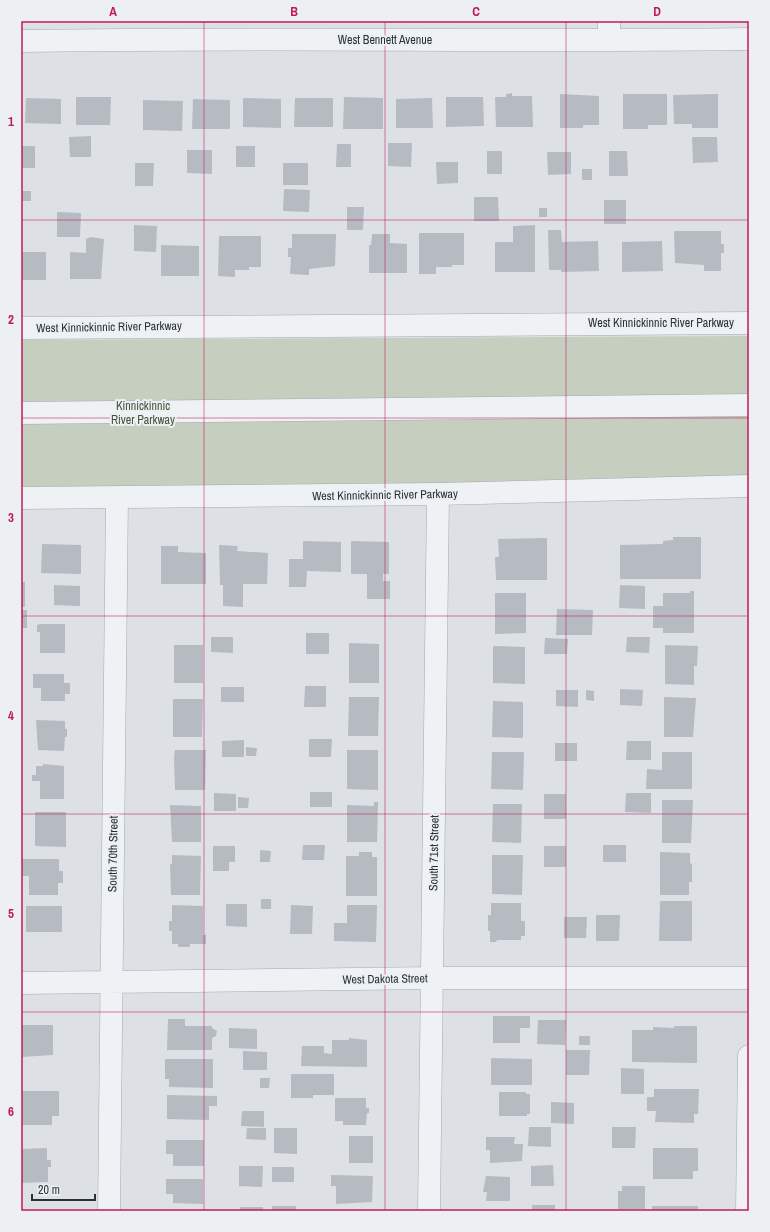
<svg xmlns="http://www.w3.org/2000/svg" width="770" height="1232" font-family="'Archivo Narrow',sans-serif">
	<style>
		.green { fill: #c5cebf }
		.building { fill: #b5bbc1 }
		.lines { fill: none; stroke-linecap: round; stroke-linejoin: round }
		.minor-casing { stroke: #a3a9ae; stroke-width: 23 }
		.minor { stroke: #eff2f4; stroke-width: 22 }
		.grid { fill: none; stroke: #c2185b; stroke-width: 1; stroke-opacity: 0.55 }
		.labels { text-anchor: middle; stroke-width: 4; stroke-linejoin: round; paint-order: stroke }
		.street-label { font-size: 12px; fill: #28313a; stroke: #ecf0f3 }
		.park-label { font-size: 12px; fill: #415437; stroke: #ecf0f3 }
		.neatline { fill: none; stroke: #c2185b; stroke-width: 1.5 }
		.grid-label { font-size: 13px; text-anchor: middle; font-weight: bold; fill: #c2185b }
	</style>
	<rect width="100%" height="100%" fill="#dde1e5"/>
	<path class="green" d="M749,336V480L21,489V340Z"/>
	<path class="building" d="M512,93V96H532L533,127H496L495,97H506V94Z
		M560,94L599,96V125H583V128H560Z
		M623,94H667V125H648V129H623Z
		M718,94V128H692V124H674L673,95Z
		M76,97H111L110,125H76Z
		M344,97L383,98V129H343Z
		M446,97H483L484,126L446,127Z
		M26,98L61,99V124L25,123Z
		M243,98L281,99V128L243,127Z
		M295,98H333V127H294Z
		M432,98L433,128H396V99Z
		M193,99L230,100V129H192Z
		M143,100L183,101L182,131L143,130Z
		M91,136V157H70L69,137Z
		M692,137H717L718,162L693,163Z
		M388,143H412L411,167L388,166Z
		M337,144H351V167H336Z
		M21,146H35V168H21Z
		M236,146H255V167H236Z
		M187,150H212V174L187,173Z
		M487,151H502V174H487Z
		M609,151H627L628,176H609Z
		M547,152H571V174L548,175Z
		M436,162H458V183L437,184Z
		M135,163H154L153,186H135Z
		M283,163H308V185H283Z
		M582,169H592V180H582Z
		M284,189L310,190L309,212L283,211Z
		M21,191H31V201H21Z
		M474,197H498L499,221H474Z
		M604,200H626V224H604Z
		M347,207H364L363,230H347Z
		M539,208H547V217H539Z
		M57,212L81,213L80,237H57Z
		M134,225L157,226L156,252L134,251Z
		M535,225V272H495V242H513V226Z
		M548,230H561L562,242L598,241L599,271L561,272V270H549Z
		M674,231H721V244H724V253H721V271H704V265L675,263Z
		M419,233H464V265H452V267H436V274H419Z
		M292,234H336L335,266L309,269V275L290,274L291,257H288V248H292Z
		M372,234H390V243L407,244V273H369V245H371Z
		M219,236H261V267H249V270H235V277L218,276Z
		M91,237L104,239L101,279H70V252L86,253V239Z
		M662,241L663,271L622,272V242Z
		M161,245L199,246V276H161Z
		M21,252H46V280H21Z
		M673,537H701V579H620V545L663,544V541L673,540Z
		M547,538V580H496L495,557H499L498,539Z
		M303,541L341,542V572L307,571L306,587H289V559H303Z
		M351,541L389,542V574H383V581H390V599H367V574H351Z
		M42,544L81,545V574L41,573Z
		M219,545L238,546L237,551L268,553L267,584H243V607L223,606V585H220Z
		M161,546H178V552L206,553V584H161Z
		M21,582H25V607H21Z
		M54,585L80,586V606L54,605Z
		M620,585L645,586V609L619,608Z
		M690,591H694V633H663V628H653V606H663V593H690Z
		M495,593H526V633L495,634Z
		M557,609L593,610L592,635H556Z
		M21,610H27V628H21Z
		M40,624H65V653H40V632H37V625Z
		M306,633H329V654H306Z
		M211,637H233V653L211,652Z
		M627,637H650L649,653L626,652Z
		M545,638L568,639L567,654H544Z
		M349,643L379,644V683H349Z
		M174,645H203V683H174Z
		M665,645L698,646L697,666H694V685L665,684Z
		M493,646L525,647V684L493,683Z
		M33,674H64V683H70V694H65V701H41V688H33Z
		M305,686H326V707H304Z
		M221,687H244V702H221Z
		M620,689L643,690L642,706L620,705Z
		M556,690H578V707L556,706Z
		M586,690L594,691V701L586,700Z
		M349,697H379L378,736H348Z
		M664,697L696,698L693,737H664Z
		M173,699H203L202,737H173Z
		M493,701L523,702V738L492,737Z
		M36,720L65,721V729H67V737H65L64,751L38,750Z
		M309,739H332L331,757H309Z
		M244,740V757H222V741Z
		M627,741H651V760H626Z
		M555,743H577V761H555Z
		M246,747L257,748L256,756H246Z
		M175,750H206L205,790H175L174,757Z
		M347,750H378V790L347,789Z
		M492,752H524L523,790L491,789Z
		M662,752H692V789H646L647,769L662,770Z
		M43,764L64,766V799H40V781H32V775H36V766H43Z
		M310,792H332V807H310Z
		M214,793L236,794V811H214Z
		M626,793H651V813L625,812Z
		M544,794H566V819H544Z
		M238,797L249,798L248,808H238Z
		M662,800H693L691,843H662Z
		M374,802H378L377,842H347V805L374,806Z
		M493,804H522L521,843L492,842Z
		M170,805L201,806V842H172Z
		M35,812H66V847L35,846Z
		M303,845H325L324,860H302Z
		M603,845H626V862H603Z
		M213,846H235V862H229V871H213Z
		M544,846H566V867H544Z
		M260,850L271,851L270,862H260Z
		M359,852H372V857H377V896H346V856H359Z
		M660,852L690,853V863L692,864V882H689V895H660Z
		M172,855L201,856L200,895H171L170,864H172Z
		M492,855H523L522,895L492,894Z
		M21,859H59V871H63V883H58V895H29V876H21Z
		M261,899H271V909H261Z
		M660,901H692V941H659Z
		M491,903H521V921H525V936H521V940H497L496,942H490V931H488V915H491Z
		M226,904H247V927L226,926Z
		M172,905L203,906V935H206V944H190V947H178V944H172V931H169V921H172Z
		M291,905L313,906L312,934H290Z
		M347,905H377L376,942L334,941V923H347Z
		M26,906H62V932H26Z
		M596,915H620L619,941H596Z
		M564,917H587L586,938H564Z
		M493,1016H530V1028H520V1043H493Z
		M168,1019H185V1026H212V1028L217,1031L216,1036L212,1038V1050H167Z
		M538,1020H566L565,1045L537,1044Z
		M21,1025H53V1055L21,1057Z
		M674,1026H697V1063L632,1062V1030H653V1027L674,1028Z
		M229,1028L257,1029V1049L229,1048Z
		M579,1036H590V1045H579Z
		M349,1038L367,1040V1067L301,1066L302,1046H324V1053L332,1054V1040H349Z
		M566,1050H590L589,1075H566Z
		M243,1051L267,1052V1070H243Z
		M491,1058L532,1059V1085H491Z
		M165,1059H213V1088L169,1087V1079H165Z
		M621,1068L644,1069V1094H621Z
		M291,1074H334V1095H313V1098H291Z
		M260,1078H270L269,1088H260Z
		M654,1089H699L698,1114H694V1123L655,1122L656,1111H647V1097H654Z
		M21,1091H59V1116H52V1125H21Z
		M499,1092H526V1094H530V1114H527V1116H499Z
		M167,1095L217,1096V1106H209V1120L167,1119Z
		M335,1098H366V1108H369V1113H367L366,1125H343V1121H335Z
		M551,1102L574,1103V1124L551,1123Z
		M242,1111H264V1127L241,1126Z
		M529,1127H551V1147L528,1146Z
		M612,1127H636L635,1148H612Z
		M247,1128H266V1140L246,1139Z
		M274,1128H297V1154L274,1153Z
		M349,1136H373V1163H349Z
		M486,1137H515L514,1144H523L522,1161L490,1163V1150H486Z
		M166,1140H204V1166H173V1154H166Z
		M47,1148V1160H51V1167H48V1182L21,1183V1149Z
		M653,1148H698V1171H693V1179H653Z
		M553,1165L554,1186H531V1166Z
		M239,1166H263L262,1187L239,1186Z
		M272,1167H294V1182H272Z
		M331,1175L373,1176L372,1202L336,1204V1186H331Z
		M486,1176L510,1177V1201H486L487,1192H483Z
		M166,1179H203V1204L173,1203V1194H166Z
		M622,1186H645V1209H618V1191H622Z
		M532,1205H555V1211H532Z
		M272,1206H296V1211H272Z
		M652,1206H698V1211H652Z
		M240,1207H263V1211H240Z"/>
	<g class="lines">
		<g class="minor-casing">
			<path id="minor" d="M609,40V21
				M21,41C264,37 506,42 749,39
				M21,328L749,323
				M21,413L749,405
				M21,498L438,494L749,486
				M21,983L433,978H749
				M109,1211L117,498
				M429,1211L438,494
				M747,1211L749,1056"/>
		</g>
		<use href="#minor" class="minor"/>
	</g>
	<path class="grid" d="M204,21V1211M385,21V1211M566,21V1211M21,220H749M21,418H749M21,616H749M21,814H749M21,1012H749"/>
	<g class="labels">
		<g class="street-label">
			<text x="385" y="44">West Bennett Avenue</text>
			<text x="661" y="327">West Kinnickinnic River Parkway</text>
			<text transform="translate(109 327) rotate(-1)" y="4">West Kinnickinnic River Parkway</text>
			<text transform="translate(385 495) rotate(-1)" y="4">West Kinnickinnic River Parkway</text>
			<text transform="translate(434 853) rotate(-89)" y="4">South 71st Street</text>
			<text transform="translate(113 854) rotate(-89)" y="4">South 70th Street</text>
			<text transform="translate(385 979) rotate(-1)" y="4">West Dakota Street</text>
		</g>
		<g class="park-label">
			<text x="143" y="410">Kinnickinnic<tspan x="143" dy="14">River Parkway</tspan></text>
		</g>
	</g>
	<rect width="770" height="1232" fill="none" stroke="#ecf0f3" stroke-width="44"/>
	<path d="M32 1194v6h63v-6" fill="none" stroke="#28313a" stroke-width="2"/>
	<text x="38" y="1194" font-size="12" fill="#28313a" stroke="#ecf0f3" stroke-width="3" paint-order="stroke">20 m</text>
	<rect x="22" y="22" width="726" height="1188" class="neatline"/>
	<g class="grid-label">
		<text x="113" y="16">A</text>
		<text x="294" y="16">B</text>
		<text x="476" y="16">C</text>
		<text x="657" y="16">D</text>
		<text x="11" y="126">1</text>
		<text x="11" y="324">2</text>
		<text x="11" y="522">3</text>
		<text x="11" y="720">4</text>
		<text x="11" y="918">5</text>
		<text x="11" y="1116">6</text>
	</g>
</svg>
